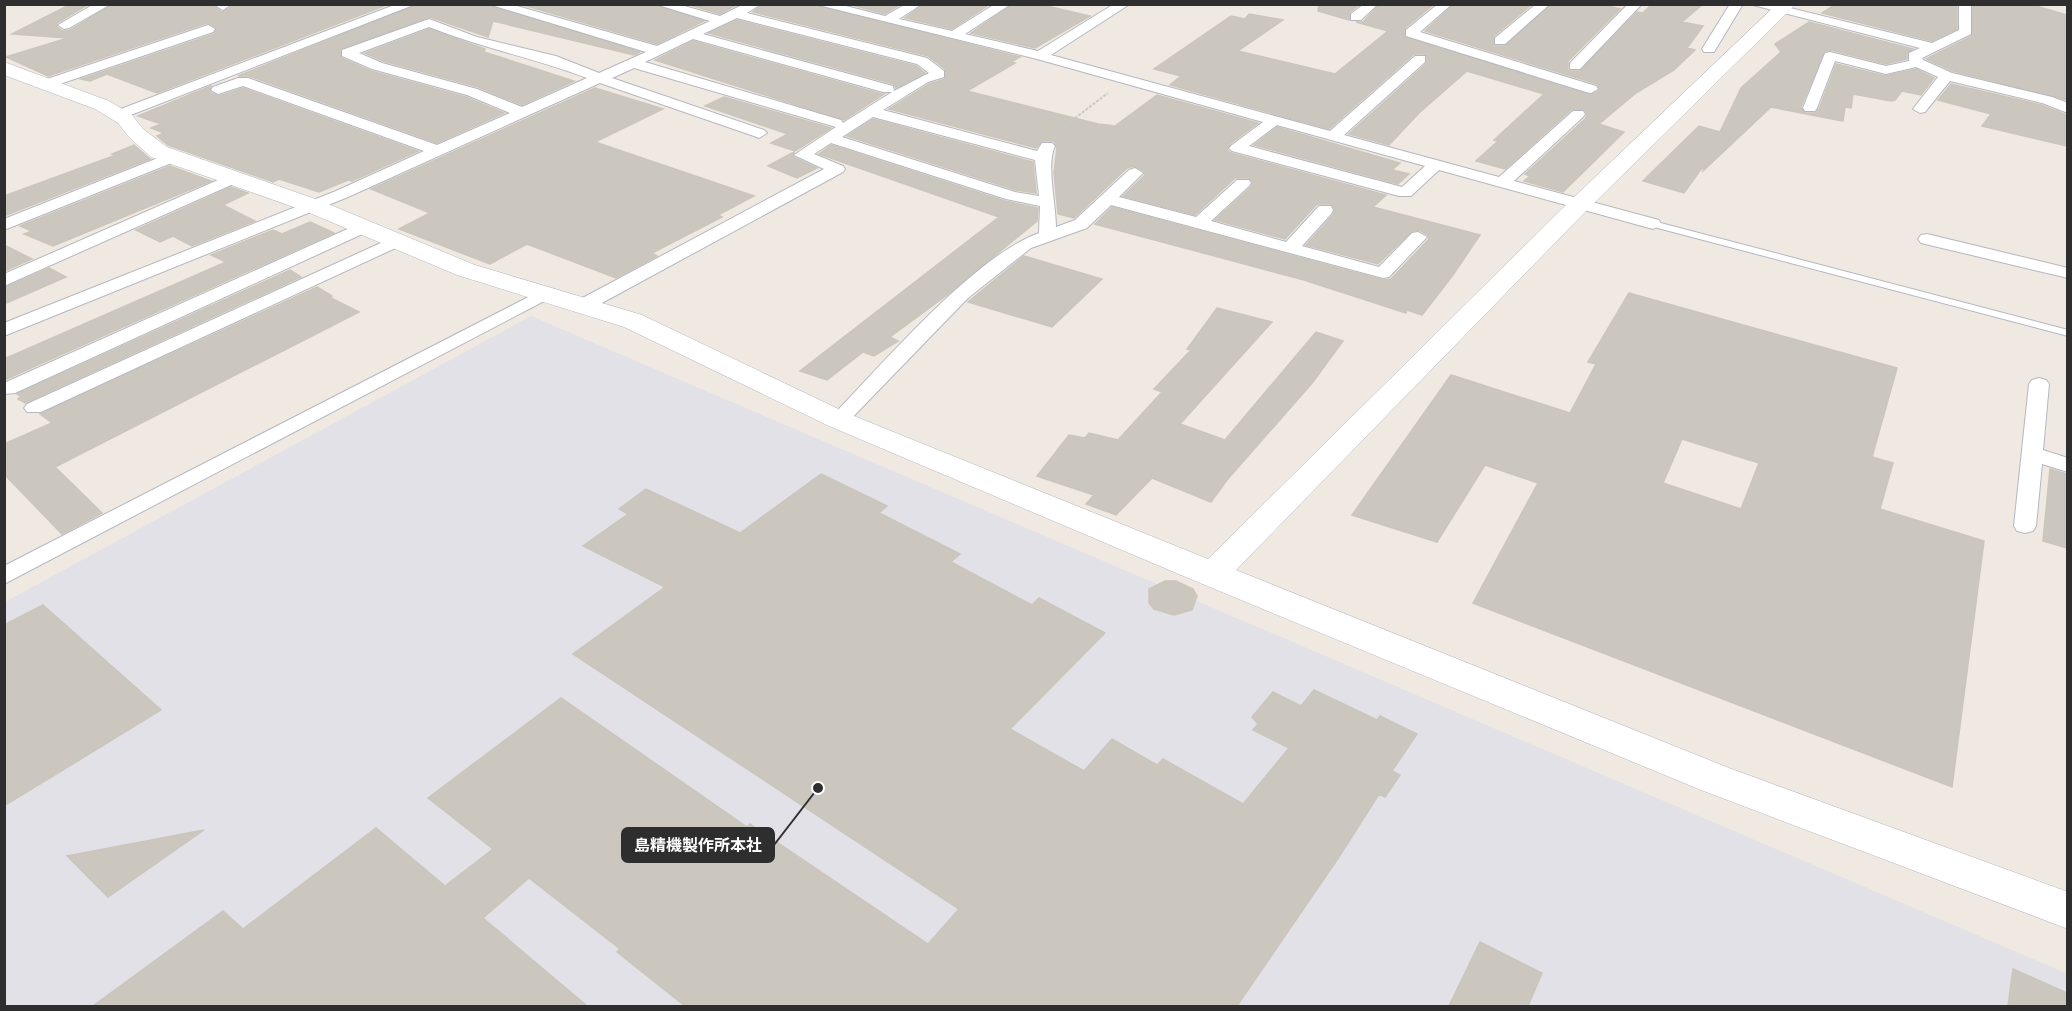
<svg xmlns="http://www.w3.org/2000/svg" width="2072" height="1011" font-family="'Archivo Narrow','Noto Sans JP',sans-serif">
	<style>
		.industrial { fill: #e3e1e8 }
		.building { fill: #cbc7bf; stroke: #cbc5ba; stroke-width: 1.5; fill-rule: evenodd }
		.lines { fill: none; stroke-linecap: round; stroke-linejoin: round }
		.lane-casing { stroke: #b4b7c1; stroke-width: 2 }
		.street-casing { stroke: #b4b7c1; stroke-width: 2 }
		.secondary-casing { stroke: #b4b7c1; stroke-width: 1 }
		.path { stroke: #c9c9c9; stroke-width: 2; stroke-dasharray: 3 1.5; stroke-linecap: butt }
		.lane { fill: #fff; fill-rule: evenodd }
		.street { fill: #fff; fill-rule: evenodd }
		.secondary { fill: #fff; fill-rule: evenodd }
		.leader { fill: none; stroke: #2e2e2e; stroke-width: 2 }
		.callout-dot { fill: #2e2e2e; stroke: #fff; stroke-width: 2 }
		.callout { fill: #2e2e2e; stroke: #2e2e2e; stroke-width: 2 }
		.callout-label { font-size: 16px; text-anchor: middle; font-weight: bold; fill: #fff }
	</style>
	<rect width="100%" height="100%" fill="#efe9e1"/>
	<path class="industrial" d="M531,316L2068,974L2067,1006H5V602Z"/>
	<path class="building" d="M71,4H89L57,23V27L63,31L70,30L113,4H211L222,12L230,8L231,4H389L157,93L107,74L90,81L81,79L214,34L216,27L207,23L48,76L6,57L68,38L12,34Z
		M418,4H486L640,52L634,55L493,21L488,37L430,17L340,49L341,58L371,71L466,97L504,113L437,143L249,76H238Z
		M520,4H653L704,21L657,44Z
		M687,4H738L720,14Z
		M763,4H812L1020,57L1011,62L1015,63L967,91L1098,124L1115,126L1157,95L1258,123L1231,143L1227,150L1231,153L1386,195L1373,207L1480,235L1453,275L1422,315L1407,310L1406,313L1304,280L1095,224L1112,207L1383,280L1391,279L1429,239L1428,235L1419,230L1412,231L1378,264L1306,245L1333,215L1335,209L1331,204H1317L1285,239L1215,220L1251,187L1253,182L1249,178H1235L1195,215L1123,196L1145,175L1144,171L1134,166L1127,168L1074,218L1058,214L1054,173L1057,147L1054,141H1042L1036,148L889,109L929,84L945,79V69L928,56L753,12Z
		M849,4H901L885,14Z
		M924,4H990L952,29L905,18Z
		M1013,4H1038L1090,16L1035,48L971,33Z
		M1319,4H1360L1350,12L1349,20L1318,11Z
		M1380,4H1434L1405,28L1404,37L1591,95L1600,90L1597,84L1425,31L1454,4H1532L1494,36L1493,46H1505L1552,4H1601L1620,9L1568,61V71H1580L1637,12L1643,13L1652,4H1703L1682,22L1703,26L1687,48L1695,50L1674,70L1636,93L1599,124L1624,132L1563,192L1524,181L1530,176L1525,174L1585,119L1587,115L1585,110L1572,109L1505,169L1476,161L1498,141L1494,140L1544,94L1467,71L1419,113L1389,145L1349,134L1426,64L1425,54H1414L1329,129L1170,85L1181,76L1154,69L1231,16L1245,19L1249,14L1283,20L1238,51L1335,74L1388,31L1356,22H1363Z
		M1836,4H1957V29L1932,41L1822,13Z
		M1973,4H2029L2067,15V100L1953,71L1926,59L1972,36Z
		M737,20L916,66L925,73L896,88L894,84L709,33Z
		M1809,22L1913,49L1907,53V59L1886,64L1831,50L1825,51L1801,107L1805,113H1815L1819,109L1836,64L1885,76L1916,69L1934,78L1921,95L1902,91L1895,100L1891,101L1853,94L1851,108L1845,107L1843,121L1771,107L1703,171L1704,165L1684,193L1643,181L1699,126L1720,132L1741,88L1781,52L1775,44Z
		M429,29L485,49L484,52L574,81L522,105L478,87L383,61L365,53Z
		M693,41L882,94H884L844,120L655,60Z
		M1951,84L2041,105L2067,115V146L1982,126L1991,114L1938,100Z
		M211,86L210,92L219,96L243,88L418,151L352,181L348,180L319,192L279,179L273,182L168,145L157,136L164,133L151,128L161,124L138,116Z
		M595,88L663,109L595,142L754,196L718,215L722,217L652,253L657,256L616,278L527,244L490,264L399,229L430,213L371,189Z
		M724,97L831,128L795,151L771,143L788,134L705,106Z
		M873,119L1033,162L1036,193L1016,190L847,136Z
		M1277,127L1400,163L1392,170L1409,174L1398,184L1254,145Z
		M134,145L150,159L4,216V196L116,155L112,154Z
		M831,145L1005,201L1038,208L1037,221L947,295L890,337L898,341L874,356L863,352L827,380L800,371L999,217L819,154Z
		M794,152L793,157L817,168L797,178L768,166Z
		M170,166L211,181L53,246L24,234L32,231L20,226Z
		M231,187L248,193L223,205L255,221L192,246L173,236L160,242L136,230Z
		M310,222L334,233L4,380V359L226,262L211,255L273,230L282,234Z
		M4,245L32,259L4,271Z
		M1024,256L1102,279L1052,327L968,302Z
		M49,268L66,277L4,304V288Z
		M290,270L301,277L25,403L18,399L21,397L17,394Z
		M317,287L332,296L329,297L359,312L55,467L102,513L62,534L4,474V444L52,423L40,414Z
		M1629,293L1897,368L1872,457L1893,463L1880,509L1984,541L1952,787L1473,603L1538,483L1485,465L1437,542L1352,515L1451,375L1570,413L1596,364L1588,362ZM1682,439L1759,463L1741,509L1663,483Z
		M1217,308L1272,322L1180,424L1225,440L1316,332L1343,341L1313,382L1227,480L1211,502L1152,478L1116,515L1086,504L1094,495L1037,476L1069,435L1085,438L1089,433L1118,440L1162,392L1154,389L1191,350L1187,349Z
		M2050,469L2067,474V548L2043,541Z
		M821,474L887,506L879,513L960,554L951,562L1032,605L1039,598L1105,633L1010,729L1084,771L1112,739L1157,765L1163,759L1243,804L1289,748L1253,730L1258,724L1252,717L1273,692L1301,706L1314,690L1377,720L1380,716L1417,734L1392,771L1400,775L1385,797L1379,794L1339,857L1237,1006H685L617,952L620,949L529,878L483,918L587,1006H93L223,911L243,929L376,828L445,886L493,849L428,798L561,698L747,827L750,824L928,944L959,909L573,654L665,587L583,546L628,514L619,509L646,489L740,533Z
		M1165,581H1176L1193,589L1197,596L1192,610L1174,615L1154,609L1149,603V589Z
		M43,605L161,710L4,806V625Z
		M204,830L108,897L67,856Z
		M1480,942L1542,973L1528,1006H1449Z
		M2013,969L2067,993V1006H2008Z"/>
	<g class="lines">
		<g class="lane-casing">
			<path id="lane" d="M1653,221L2068,330V336L1650,226V222Z"/>
		</g>
		<g class="street-casing">
			<path id="street" d="M94,4H111L69,28L64,29L58,25Z
				M213,4H228L229,6L223,10Z
				M397,4H416L123,118L118,119L111,115L113,112Z
				M488,4H510L657,46L710,21L655,4H677L720,16L744,4H761L747,13L927,58L944,71V77L928,82L883,110L1037,151L1042,143H1052L1055,146C1046,164 1056,204 1056,227L1075,220L1129,170L1135,168L1143,173L1119,197L1196,217L1237,180H1249L1251,183L1249,186L1211,221L1286,242L1319,206H1331L1333,210L1331,214L1302,246L1379,267L1412,233L1418,232L1427,237L1389,277L1383,278L1111,205L1087,228L1031,248L968,298L846,424H832L829,420L832,416C883,364 973,257 1039,233L1040,206L1006,199L831,143L814,154L843,166L845,169L843,172L589,310H575L573,306L575,302L824,169L794,155L836,127L634,68L612,78L764,130L767,133L759,138L754,136L600,83L348,197L4,336V323L336,191L424,151L243,86L218,94L211,90L213,87L238,78H248L437,145L510,113L467,95L372,69L342,56V50L429,19L477,37L556,56L599,73L646,52ZM737,18L917,64L929,73L894,91L893,86L703,34ZM429,27C481,48 535,58 587,78L522,107L477,89L382,63L359,53ZM693,39L883,92H892L843,123L841,120L645,62ZM873,117L1035,160L1039,196L1015,192L842,137Z
				M814,4H838L885,16L906,4H922L899,19L952,31L995,4H1011L965,34L1038,51L1114,4H1130L1051,55L1330,131L1415,56H1425V62L1344,135L1499,177L1573,111H1583L1585,114L1583,117L1514,181L1659,220L1661,224L1653,229L1439,170L1411,196H1399L1232,151L1229,148L1232,145L1263,122L1037,59ZM1277,125L1425,166L1402,187L1249,146Z
				M1364,4H1378L1361,20H1351V14Z
				M1438,4H1452L1420,32L1596,86L1598,89L1591,93L1586,92L1406,36V30Z
				M1536,4H1550L1505,44H1495V38Z
				M1628,4H1642L1580,69H1570V63Z
				M1730,4H1743L1714,52H1704L1702,49Z
				M1749,4H1774L1932,43L1959,30V4H1971V34L1922,58L1923,60L1952,73L2052,97L2068,103V113L2042,103L1950,81L1925,112L1920,113L1913,109L1938,77L1916,67L1886,74L1835,61L1817,108L1815,111H1805L1803,108L1825,53L1830,52L1886,66L1909,61V53L1920,48Z
				M208,25L215,29L213,32L51,87H41L39,84L41,81Z
				M173,152L179,154L181,157L179,160L4,230V219Z
				M234,173L240,175L242,178L240,181L4,286V274Z
				M363,222L369,223L371,227L369,231L15,393L4,394V383Z
				M1927,234L2068,268V278L1921,243L1918,239L1921,235Z
				M396,236L402,237L405,241L402,245L41,412H27L24,408L27,404Z
				M542,290L551,295L548,299L4,584V566Z
				M2039,378L2046,380L2049,384L2043,450L2068,458V472L2042,464L2036,526L2033,531L2025,533L2017,531L2014,526L2029,384L2032,380Z"/>
		</g>
		<g class="secondary-casing">
			<path id="secondary" d="M1777,4H1796L1587,210L1236,570L1729,768L2068,892V929L1701,790L1200,583L829,426L624,327L457,275L305,211L151,157L129,137L118,123L95,109L4,75V62L109,101L132,115L143,129L167,147L321,201L475,265L642,315L849,414L1208,559L1571,200Z"/>
		</g>
		<path class="path" d="M1057,132L1108,93"/>
		<use href="#lane" class="lane"/>
		<use href="#street" class="street"/>
		<use href="#secondary" class="secondary"/>
	</g>
	<path class="leader" d="M818 788L774 845"/>
	<circle class="callout-dot" cx="818" cy="788" r="6"/>
	<rect class="callout" x="622" y="828" width="152" height="34" rx="6"/>
	<g class="callout-label">
		<text x="698" y="851">島精機製作所本社</text>
	</g>
	<rect width="2072" height="1011" fill="none" stroke="#2e2e2e" stroke-width="12"/>
</svg>
